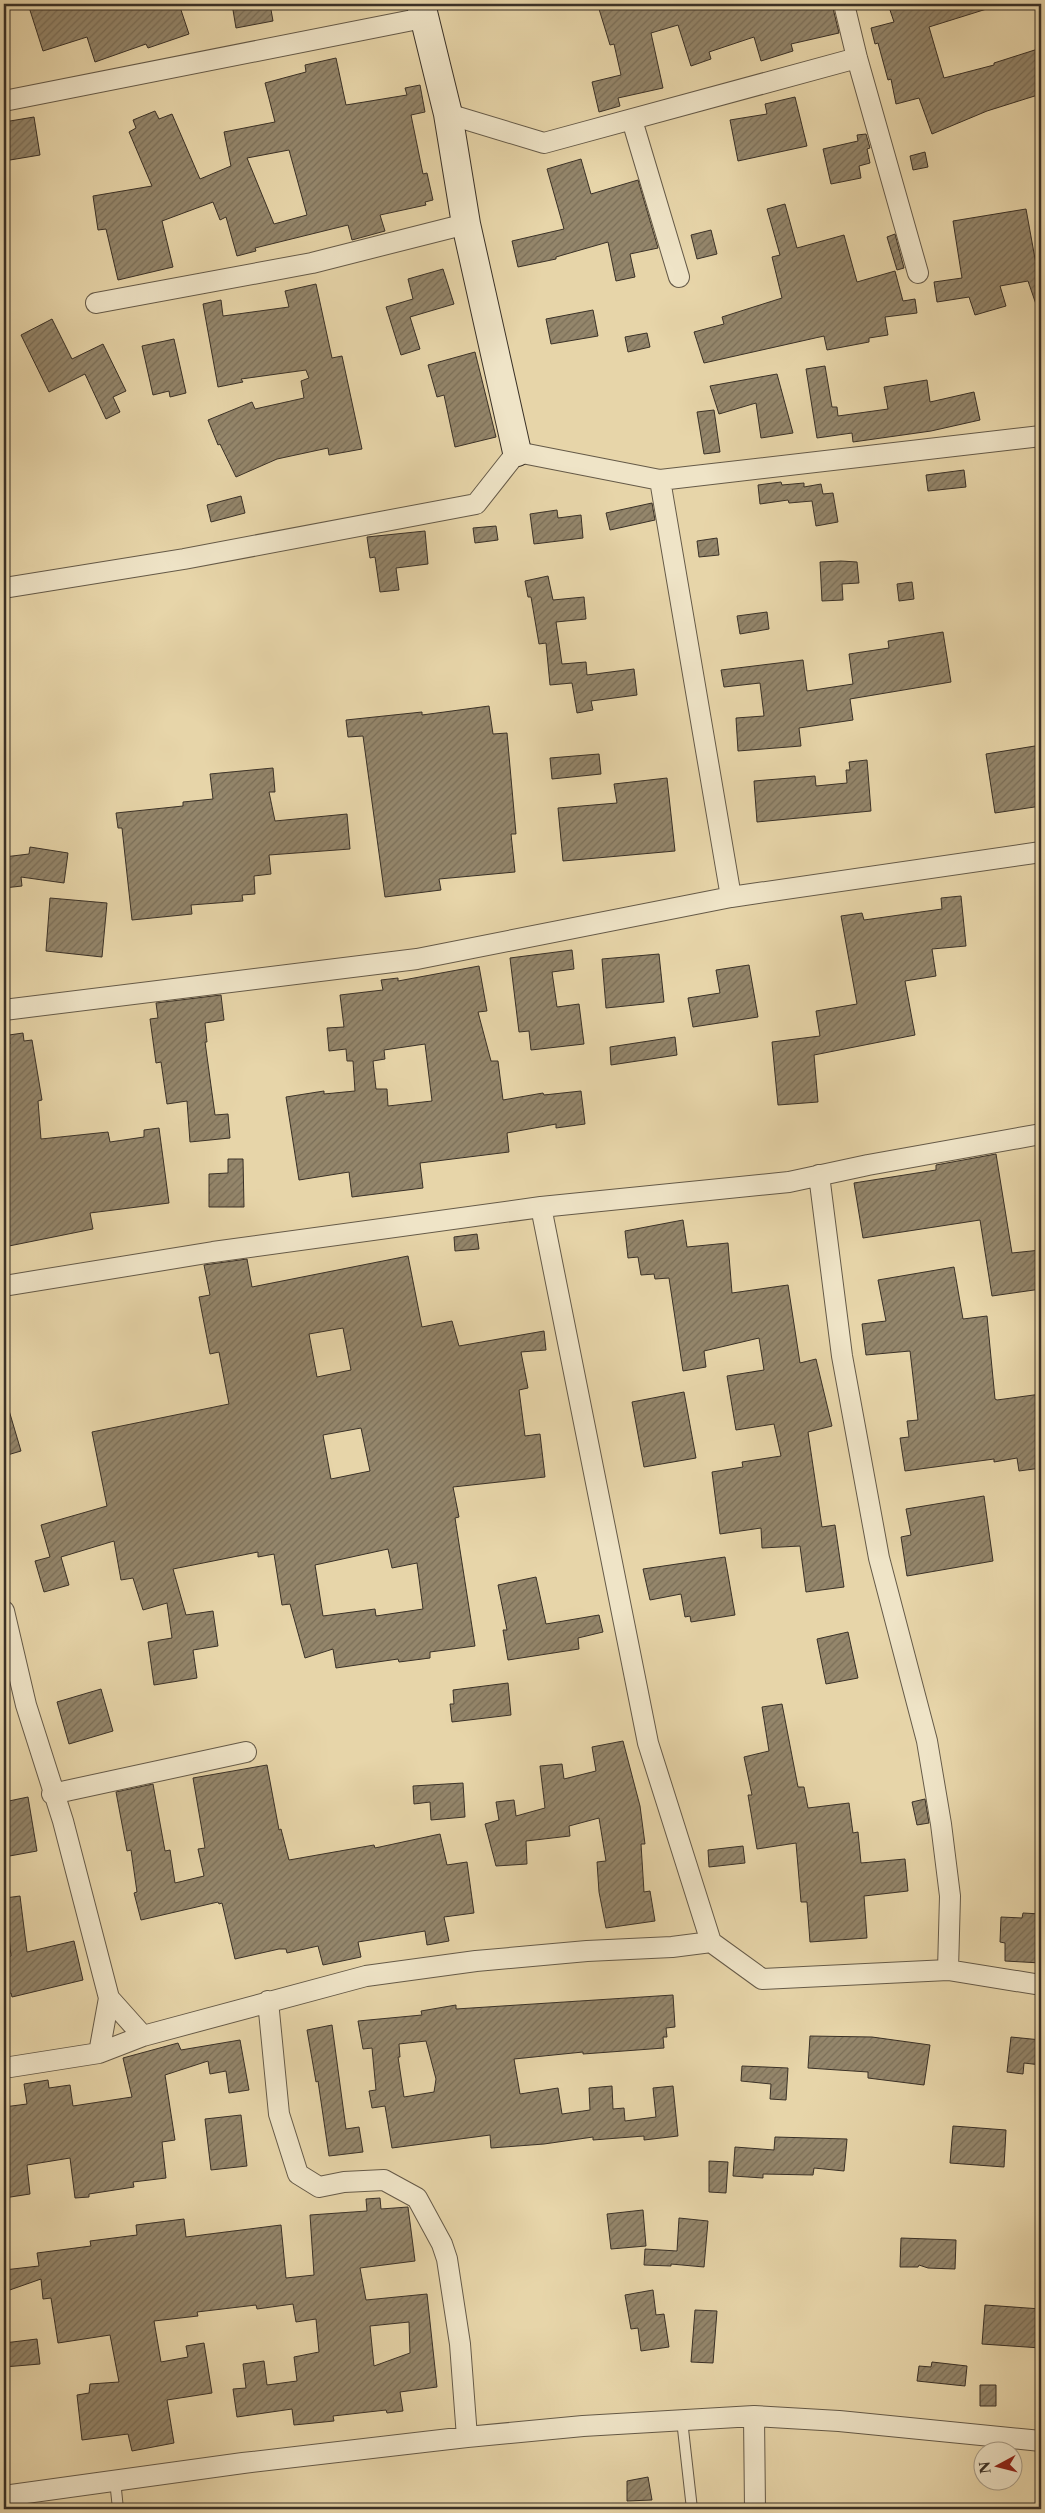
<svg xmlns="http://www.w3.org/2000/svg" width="1045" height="2513" font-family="'Libre Caslon Text',serif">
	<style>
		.building { fill: url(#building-hatch); stroke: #3a3127; fill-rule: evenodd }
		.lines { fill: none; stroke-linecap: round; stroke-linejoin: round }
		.lane-casing { stroke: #655a48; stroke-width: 12 }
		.street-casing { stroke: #655a48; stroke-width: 22 }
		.secondary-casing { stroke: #3a3127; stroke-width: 30 }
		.lane { stroke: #efe4c7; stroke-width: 10 }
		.street { stroke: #efe4c7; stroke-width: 20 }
		.secondary { stroke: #efe4c7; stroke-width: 28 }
	</style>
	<defs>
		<pattern id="building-hatch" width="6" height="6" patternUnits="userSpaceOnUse" patternTransform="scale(1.25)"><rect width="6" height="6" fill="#94866b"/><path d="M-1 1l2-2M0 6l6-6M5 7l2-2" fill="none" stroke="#7a6e58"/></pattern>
	</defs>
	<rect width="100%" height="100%" fill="#e7d5a9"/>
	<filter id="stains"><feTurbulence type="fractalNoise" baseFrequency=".004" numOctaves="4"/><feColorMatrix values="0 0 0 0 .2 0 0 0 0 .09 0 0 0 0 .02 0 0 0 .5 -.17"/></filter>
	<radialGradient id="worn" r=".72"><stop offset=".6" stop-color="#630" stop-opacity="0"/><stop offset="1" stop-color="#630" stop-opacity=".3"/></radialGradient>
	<path class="building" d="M28,4H179L189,34L148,48L146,44L95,62L87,37L43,51Z
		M232,4H270L273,21L236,28Z
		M616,4H832L839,33L791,44L793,51L761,61L754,37L709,52L711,59L691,66L678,25L651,33L663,88L618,98L620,106L599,112L592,82L621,75L614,44L610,45L599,9Z
		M888,4H992L993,7L929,27L944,78L994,65V63L1041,48V94L987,111L932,134L919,98L896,104L891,79L888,80L878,43L875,44L871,28L894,22Z
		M336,58L346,105L407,95L405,88L420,85L425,112L411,115L423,174L427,173L433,200L425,202L426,205L380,215L385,231L352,240L348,225L255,248L256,251L237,256L226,217L220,220L213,202L162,221L173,267L118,280L106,229L98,230L93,196L152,186L129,132L136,128L133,120L155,111L159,119L172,114L200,179L231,166L224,132L275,122L265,83L306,72L305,65ZM289,150L307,215L274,224L247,158Z
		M795,97L807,146L738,161L730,120L767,114L765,104Z
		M34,117L40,155L4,161V122Z
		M866,134L870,148L867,149L870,163L859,166L861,178L831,184L823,149L858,141L857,135Z
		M925,152L928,167L913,170L910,156Z
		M581,159L591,194L638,180L658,248L630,254L635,277L616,281L608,242L556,257V259L518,267L512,241L564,229L547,169Z
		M785,204L797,248L844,235L857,282L895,271L903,301L915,299L917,313L885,317L888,335L869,338V342L827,350L824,336L704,363L694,332L724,324L722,317L782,298L772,257L780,255L767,209Z
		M1026,209L1036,264L1041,263V313H1039L1028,281L1000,286L1006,306L975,315L969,297L937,302L934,282L962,278L953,221Z
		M711,230L717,254L697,259L691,235Z
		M895,234L904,268L897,270L887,237Z
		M443,269L454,304L410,317L420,349L401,355L386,307L413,299L408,279Z
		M316,284L332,358L342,356L362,449L329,455L328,448L277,459L236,477L220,444L218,445L208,420L252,402L255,409L304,398L301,381L309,378L306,370L241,379L243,382L218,387L203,304L221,300L223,316L289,307L285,291Z
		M593,310L598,336L551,344L546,319Z
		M52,319L72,359L103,344L126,391L113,397L120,412L106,419L85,374L49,392L21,335Z
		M647,333L650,347L628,352L625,337Z
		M174,339L186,393L170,397L169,391L153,395L142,346Z
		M475,352L496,437L455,447L444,395L437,397L428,365Z
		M825,366L832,407H837L838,416L888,409L884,387L927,380L930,402L974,392L980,420L931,431L853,442L852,433L817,438L806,369Z
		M777,374L793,433L761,438L756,403L719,414L710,386Z
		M714,410L720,452L704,454L697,412Z
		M964,470L966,487L928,491L926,475Z
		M781,482L782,485L804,483V487L821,484L823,494L833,493L838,522L816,526L812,501L789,503L788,500L760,504L758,485Z
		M241,496L245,513L211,522L207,505Z
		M652,503L655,520L610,530L606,513Z
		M557,510L558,518L581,515L583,538L534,544L530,514Z
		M496,526L498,540L475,543L473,528Z
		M425,531L428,564L396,568L399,590L380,592L375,557L370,558L367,537Z
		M717,538L719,555L699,557L697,541Z
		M841,561L857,562L859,583L842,584L843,600L822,601L820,562Z
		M548,576L553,600L584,597L586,619L556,622L562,664L586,662L587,675L634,669L637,695L591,701L593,710L577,713L572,683L550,685L546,643L539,644L531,597H528L525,581Z
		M912,582L914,599L899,601L897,584Z
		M767,612L769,629L740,634L737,616Z
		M943,632L951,682L850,699L853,720L799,728L801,746L738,751L736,718L764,716L760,683L724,687L721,670L803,660L807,691L853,684L849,654L889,648L888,641Z
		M489,706L493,734L507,733L516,834H511L515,872L439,879L441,890L385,897L363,736L348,737L346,720L422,712V715Z
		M1041,745V806L995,813L986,754Z
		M599,754L601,774L552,779L550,758Z
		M867,760L871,811L757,822L754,781L815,776L816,786L847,783L846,770H850L849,762Z
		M273,768L275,792H269L275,821L347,814L350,849L269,855L271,874L254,876L255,894L242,895L243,901L191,905L192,914L132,920L122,828H118L116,813L183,806V802L213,799L210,774Z
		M667,778L675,851L563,861L558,808L617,803L614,784Z
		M30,847L68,853L64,883L21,877L22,886L4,888V857L29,854Z
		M961,896L966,946L932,949L936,976L905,981L915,1035L814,1055L818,1102L778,1105L772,1042L820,1036L816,1011L857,1004L841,916L862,913L864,920L942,909L941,898Z
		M50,898L107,903L102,957L46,951Z
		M572,950L574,969L552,972L557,1007L579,1004L584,1044L531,1050L529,1031L519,1032L510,958Z
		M659,954L664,1002L606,1008L602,959Z
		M749,965L758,1017L693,1027L688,998L720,993L716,970Z
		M479,966L487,1011L478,1012L491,1061H498L503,1100L543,1093L544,1095L581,1091L585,1124L556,1128V1124L507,1133L509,1152L420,1163L423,1188L352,1197L349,1172L299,1180L286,1097L324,1091V1094L355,1091L353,1061H347L346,1049L329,1051L327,1028L344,1027L340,995L383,990L381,980L398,978V981ZM425,1044L432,1101L388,1106L387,1089H376L373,1061L385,1059L384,1050Z
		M221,995L224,1020L205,1023L207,1042H205L215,1115L228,1114L230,1138L190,1142L187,1101L167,1104L161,1062L156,1063L150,1019L158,1018L156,1003Z
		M23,1033L24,1041L32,1040L42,1100L38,1101L41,1139L108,1132L110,1142L144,1137V1130L159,1128L169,1203L90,1213L93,1229L4,1247V1045L10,1044L9,1035Z
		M675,1037L677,1055L611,1065L610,1047Z
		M996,1154L1012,1253L1041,1250V1289L992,1296L980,1220L863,1238L854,1183L936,1170V1165Z
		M228,1159H243L244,1207H209V1174L228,1173Z
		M683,1220L687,1247L728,1243L732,1293L788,1285L800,1363L816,1359L832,1426L808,1432L822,1527L835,1525L844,1587L806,1592L800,1546L762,1548L761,1528L720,1534L712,1472L743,1467L742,1462L781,1456L774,1424L736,1430L727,1376L764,1370L759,1338L704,1351L706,1367L683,1371L669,1278L655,1279L654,1274L641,1275L638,1257L628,1258L625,1231Z
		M477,1234L479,1249L455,1251L454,1237Z
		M408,1256L422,1327L452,1321L459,1346L544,1331L546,1350L521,1352L528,1388L519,1390L525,1436L540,1434L545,1477L453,1487L459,1517L455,1518L475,1646L430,1652V1658L399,1662L398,1659L336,1668L333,1649L305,1658L290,1604L282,1605L274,1554L258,1557V1552L173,1569L186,1615L213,1611L218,1646L193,1650L197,1678L154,1685L148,1642L172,1638L167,1603L143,1610L133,1578L121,1580L114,1541L61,1557L69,1585L44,1592L35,1561L50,1557L41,1525L107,1506L92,1432L229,1404L219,1352L210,1354L199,1297L210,1295L204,1265L247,1259L252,1287ZM343,1328L351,1370L317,1377L309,1334ZM361,1428L370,1471L331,1479L323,1435ZM388,1549L392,1568L417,1563L423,1609L376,1616L375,1609L323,1616L315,1565Z
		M954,1267L963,1319L987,1316L995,1399L997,1400L1041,1394V1468L1019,1471L1017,1458L994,1462V1459L905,1471L900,1438L909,1437L907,1421L918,1420L910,1351L866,1355L862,1324L886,1321L878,1280Z
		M684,1392L696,1458L644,1467L632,1402Z
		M8,1407L21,1451L4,1456V1408Z
		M984,1496L993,1561L907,1576L901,1537L911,1535L906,1509Z
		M725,1557L735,1615L691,1622L690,1616L685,1617L681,1594L650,1600L643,1569Z
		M536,1577L546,1624L599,1615L603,1632L578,1638L579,1649L508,1660L503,1630H507L498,1585Z
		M848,1632L858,1678L826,1684L817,1639Z
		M508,1683L511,1715L452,1722L450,1704H454L453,1690Z
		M101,1689L113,1731L69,1744L57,1702Z
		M782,1704L798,1787H804L808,1808L849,1803L853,1833L858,1832L861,1863L905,1859L908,1891L864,1896L867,1938L810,1942L807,1902H801L796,1843L757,1849L748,1795H752L744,1757L769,1751L762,1707Z
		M623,1741L640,1806L645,1844H641L644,1892L650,1891L655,1921L606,1928L599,1892L597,1862L606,1861L599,1818L569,1826L570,1836L526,1841L527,1864L496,1866L485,1824L499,1820L496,1802L514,1800L516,1816L545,1808L540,1766L562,1764L564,1779L596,1771L592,1747Z
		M267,1765L279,1830L281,1829L289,1860L374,1845L375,1848L440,1834L447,1865L467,1862L474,1913L444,1917L449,1941L427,1945L425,1931L358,1942L361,1957L323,1965L318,1946L287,1953L286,1949H279L235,1959L222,1903L219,1904L218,1902L141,1920L134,1893L137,1892L131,1850L127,1851L116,1792L153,1784L165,1851L170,1850L175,1883L204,1876L198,1849L205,1848L193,1778Z
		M463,1783L465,1817L431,1820L430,1802L414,1804L413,1786Z
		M28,1797L37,1851L4,1857V1802Z
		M925,1799L929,1823L917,1825L912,1802Z
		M743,1846L745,1863L709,1867L708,1850Z
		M20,1896L27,1952L74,1941L83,1980L12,1997L11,1993L7,1994L4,1981V1958L11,1956L5,1898Z
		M1023,1913L1041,1914V1963L1005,1961V1943L1000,1942L1001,1917L1022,1918Z
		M673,1995L675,2027L666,2028L667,2037H663L664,2048L583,2054V2052L514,2059L520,2094L558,2088L562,2114L590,2110L589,2088L612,2086L613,2109L624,2108L625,2121L656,2117L653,2088L673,2086L678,2136L644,2140V2136L593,2140V2137L544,2144L491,2148L490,2135L392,2148L385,2106L372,2108L369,2091L376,2090L372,2048L363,2049L358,2021L422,2015L421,2011L456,2005V2009ZM426,2041L436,2079L434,2092L404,2097L398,2057H400L399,2044Z
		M332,2025L346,2129L359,2127L363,2152L329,2156L318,2081L316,2082L307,2030Z
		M810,2036L872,2037L930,2045L924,2085L868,2078V2072L808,2068Z
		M1011,2037L1041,2040V2065L1024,2063L1023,2074L1007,2072Z
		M240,2040L249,2090L229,2093L226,2071L210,2074L208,2061L165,2075L175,2140L162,2142L166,2178L133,2182L134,2187L89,2194V2197L75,2198L70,2158L27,2165L30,2194L4,2198V2107L27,2104L24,2084L48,2080L49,2088L70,2085L73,2106L132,2097L123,2058L178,2043L181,2050Z
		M742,2066L788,2068L786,2100L770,2099L771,2084L741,2081Z
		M241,2115L247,2166L211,2170L205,2119Z
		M953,2126L1006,2130L1004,2167L950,2163Z
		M775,2137L847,2139L844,2171L814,2168L813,2175L763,2174V2178L733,2176L735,2147L774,2150Z
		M709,2161L728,2162L726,2193L709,2192Z
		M380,2198L381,2209L408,2207L415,2261L360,2268L366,2300L427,2294L437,2387L400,2392L403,2411L387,2413L386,2410L333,2416L334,2421L294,2425L292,2409L237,2417L233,2389L246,2388L243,2364L264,2361L267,2385L297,2381L294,2357L319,2352L316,2319L296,2322L293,2304L257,2309L256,2305L197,2312L198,2316L154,2321L161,2362L188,2357L186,2346L204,2343L212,2393L167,2400L174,2443L132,2451L128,2434L82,2440L77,2395L89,2393L90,2384L119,2382L110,2335L58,2343L51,2298L43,2299L41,2279L4,2292V2270L39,2266L37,2253L91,2246L90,2241L137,2235L136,2225L184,2219L186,2237L281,2225L286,2278L314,2275L310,2215L367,2211L366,2199ZM409,2322L410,2353L374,2366L370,2326Z
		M643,2210L646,2246L611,2249L607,2214Z
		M679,2218L708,2221L704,2267L671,2264V2266L644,2265L645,2249L677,2251Z
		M901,2238L956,2240L955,2269L928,2268L919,2265L918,2267H900Z
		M653,2290L656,2315L664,2314L669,2347L641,2351L638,2328L631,2329L625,2295Z
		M985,2305L1041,2309V2348L982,2344Z
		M695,2310L717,2311L713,2363L691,2362Z
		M37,2339L40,2364L4,2367V2343Z
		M932,2362L967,2366L965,2386L917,2381L919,2366L931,2367Z
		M980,2385H996V2406H980Z
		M648,2477L652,2500L627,2501V2481Z"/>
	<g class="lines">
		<g class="lane-casing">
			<path id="lane" d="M682,2420L692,2509
				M115,2480L118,2509"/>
		</g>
		<g class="street-casing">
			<path id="street" d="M844,4L857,58L918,273
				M4,101L423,18
				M448,114L544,143L857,58
				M632,120L679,277
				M96,303L312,263L466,224
				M660,480L731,897
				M4,588L184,559L476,504L517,452L660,480L1041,436
				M4,1010L417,959L731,897L1041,852
				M819,1175L842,1356L879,1558L927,1741L941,1824L950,1896L948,1970
				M541,1207L648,1743L711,1942
				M4,1286L213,1252L541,1207L789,1182L868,1165L1041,1134
				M4,1611L26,1705L63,1821L109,1998L99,2053
				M52,1794L246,1752
				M109,1998L143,2036
				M268,2001L279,2114L298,2174L319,2187L344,2182L384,2180L417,2198L442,2244L447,2259L460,2344L467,2437
				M4,2068L99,2053L143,2036L366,1976L476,1961L587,1951L672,1947L711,1942L762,1979L948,1970L1041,1985
				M754,2416L755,2509
				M4,2496L243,2463L467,2437L583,2426L754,2416L839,2421L1041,2441"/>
		</g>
		<g class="secondary-casing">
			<path id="secondary" d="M421,4L448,114L466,224L517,452"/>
		</g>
		<use href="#lane" class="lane"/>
		<use href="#street" class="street"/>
		<use href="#secondary" class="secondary"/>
	</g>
	<rect width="1045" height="2513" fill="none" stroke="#e7d5a9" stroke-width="20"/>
	<rect x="5" y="5" width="1035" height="2503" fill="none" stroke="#3a3127" stroke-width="2.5"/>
	<rect x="10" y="10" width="1025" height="2493" fill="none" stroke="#3a3127"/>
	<g transform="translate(998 2466) rotate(263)"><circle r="24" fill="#efe4c7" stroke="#a79c87"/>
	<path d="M0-4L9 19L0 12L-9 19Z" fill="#8f2418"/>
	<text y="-8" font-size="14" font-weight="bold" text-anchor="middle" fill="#3a3127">N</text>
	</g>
	<rect width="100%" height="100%" filter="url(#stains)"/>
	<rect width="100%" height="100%" fill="url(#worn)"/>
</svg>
